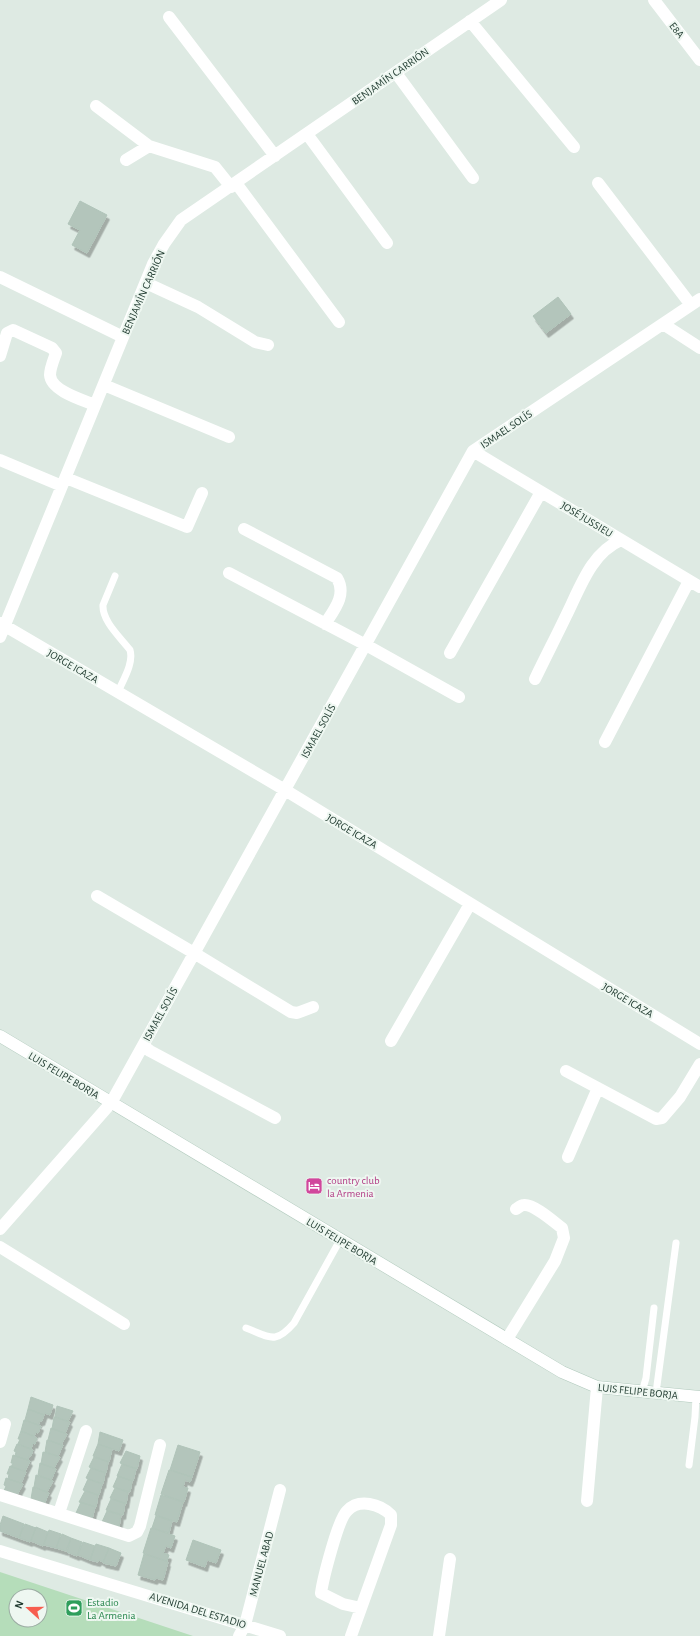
<svg xmlns="http://www.w3.org/2000/svg" width="700" height="1636" font-family="'Alegreya Sans',sans-serif">
	<style>
		.green { fill: #b5ddba; fill-rule: evenodd }
		.building { fill: #b3c5bb; stroke: #b0c4b9; filter: url(#shadow) }
		.lines { fill: none; stroke-linecap: round; stroke-linejoin: round }
		.secondary-casing { stroke: #b1cabd; stroke-width: 13 }
		.lane { stroke: #fff; stroke-width: 7 }
		.street { stroke: #fff; stroke-width: 12 }
		.secondary { stroke: #fff; stroke-width: 12 }
		.labels { text-anchor: middle; stroke-width: 4; stroke-linejoin: round; paint-order: stroke }
		.street-label { font-size: 11px; fill: #1f3a2f; stroke: #eef7f1 }
		.hotel-label { font-size: 11px; fill: #b23c85; stroke: #eef7f1; text-anchor: start }
		.leisure-label { font-size: 11px; fill: #27864d; stroke: #eef7f1; text-anchor: start }
	</style>
	<defs>
		<filter id="shadow"><feDropShadow dx="2.5" dy="4.5" stdDeviation="0" flood-color="#0004"/></filter>
	</defs>
	<rect width="100%" height="100%" fill="#deeae3"/>
	<path class="green" d="M0,1572L193,1636H0ZM16,1596H40V1620H16Z"/>
	<path class="building" d="M80,201L107,215L87,253L72,245L80,230L68,224Z
		M558,297L571,314L546,333L533,316Z
		M31,1397L53,1405L50,1415L45,1413L44,1415L28,1409Z
		M57,1406L73,1411L68,1421L55,1417Z
		M28,1409L44,1415L42,1421H40L38,1425L25,1420Z
		M54,1417L70,1422L65,1433L52,1429Z
		M24,1420L41,1426L38,1433L36,1432L34,1436L21,1431Z
		M51,1428L67,1434L61,1445L48,1440Z
		M21,1431L37,1438L35,1444L33,1443L31,1449L18,1444L20,1439H18Z
		M100,1432L123,1440L119,1451L98,1444Z
		M47,1440L63,1445L58,1456L45,1452Z
		M17,1444L33,1450L31,1456H29L28,1460L15,1456L16,1452L14,1451Z
		M98,1444L112,1449L109,1462L93,1456Z
		M178,1445L200,1452L192,1477L170,1470Z
		M126,1451L140,1456L137,1469L120,1463Z
		M43,1452L60,1457L54,1468L41,1464Z
		M13,1455L30,1461L25,1471L11,1467L13,1463H11Z
		M94,1457L108,1462L106,1473L89,1467Z
		M40,1463L56,1469L51,1480L38,1475Z
		M122,1464L136,1469L133,1481L117,1476Z
		M10,1466L26,1472L21,1483L8,1479L9,1474H7Z
		M91,1468L105,1473L103,1484L86,1478Z
		M169,1470L192,1477L190,1482L185,1480L183,1487L188,1488L184,1502L161,1494Z
		M36,1475L53,1481L47,1492L34,1487Z
		M118,1476L132,1481L130,1492L113,1487Z
		M6,1478L23,1484L17,1495L4,1491L6,1486L4,1485Z
		M88,1479L102,1484L99,1495L83,1490Z
		M33,1487L49,1493L44,1504L31,1499Z
		M115,1488L128,1492L126,1504L110,1498Z
		M85,1491L98,1495L96,1507L79,1502Z
		M161,1495L183,1502L177,1522L155,1515Z
		M111,1499L125,1503L123,1515L106,1510Z
		M81,1502L95,1507L92,1519L76,1513Z
		M107,1511L121,1515L119,1527L102,1522Z
		M3,1516L24,1524L19,1538L0,1531V1525Z
		M156,1516L172,1521L169,1533L152,1528Z
		M25,1524L36,1528L30,1542L19,1538Z
		M36,1527L48,1532L43,1546L31,1541Z
		M151,1528L175,1536L171,1548L166,1546L163,1553L169,1555L167,1561L143,1553Z
		M49,1530L61,1534L56,1548L44,1545Z
		M62,1534L71,1538L66,1551L56,1548Z
		M71,1538L82,1542L77,1556L67,1552Z
		M193,1540L221,1550L216,1563L207,1560L205,1567L186,1560Z
		M83,1542L95,1546L90,1560L78,1555Z
		M96,1544L109,1548L103,1562L99,1560L98,1562L90,1560Z
		M109,1548L121,1553L116,1566L103,1563Z
		M144,1554L168,1562L163,1580L156,1578L155,1580L138,1575Z"/>
	<g class="lines">
		<g class="secondary-casing">
			<path id="secondary" d="M0,1036L562,1372L597,1387L700,1397"/>
		</g>
		<path class="lane" d="M115,576L103,605C102,621 120,637 130,650C134,663 123,680 118,692
			M246,1328C270,1337 275,1345 294,1323L340,1240
			M642,1392L646,1378L654,1308
			M656,1393L676,1243
			M689,1465L695,1417L696,1397"/>
		<path class="street" d="M654,0L700,60
			M169,17L275,156
			M470,21L574,147
			M396,73L473,178
			M96,106L149,146L215,167L231,187
			M307,134L387,243
			M126,160L149,146
			M236,183L339,322
			M598,183L691,305
			M0,277L123,337
			M146,283L198,307L255,342L268,345
			M663,324L700,348
			M0,356L7,333L13,330L52,348L56,353C54,359 50,368 50,375C51,391 83,400 95,405
			M104,385L229,437
			M473,451L700,587
			M0,460L62,486
			M66,478L187,527L202,493
			M244,529L337,578C347,595 334,610 325,624
			M229,573L366,645L459,697
			M0,623L285,790L700,1044
			M0,637L153,264L164,244L181,220L501,0
			M450,653L541,492
			M535,679C545,658 556,637 566,616C580,588 591,553 621,540
			M605,742L689,581
			M97,896L194,953L291,1012L297,1013L313,1007
			M391,1041L470,904
			M143,1046L150,1051L275,1118
			M566,1071L656,1119L662,1118L680,1097L700,1064
			M568,1157L598,1088
			M0,1229L111,1103L473,451L700,299
			M0,1247L124,1324
			M507,1339L555,1261L564,1238L562,1228C554,1222 534,1204 524,1205C521,1205 519,1207 516,1209
			M0,1442L5,1424
			M0,1495L129,1536L137,1532L140,1526L160,1445
			M587,1501L597,1387
			M59,1513L86,1431
			M0,1551L280,1636
			M239,1636L245,1625L280,1490
			M351,1636L391,1525V1515C380,1504 359,1498 347,1511C338,1519 323,1579 321,1593L343,1604L361,1608
			M439,1636L450,1559"/>
		<use href="#secondary" class="secondary"/>
	</g>
	<defs>
		<g id="hotel-square" transform="scale(0.9)"><rect x="-9" y="-9" width="18" height="18" rx="4" fill="#d1479c" stroke="#eef7f1"/><path d="M-6-4.5h1.5V1H6V5H4.5V3h-9V5H-6ZM-4 0a1.8 1.8 0 1 1 3.6 0ZM.5 0V-2.5h3Q6-2.5 6 0Z" fill="#fff"/></g>
		<g id="stadium-square" transform="scale(0.9)"><rect x="-9" y="-9" width="18" height="18" rx="4" fill="#2e9e5b" stroke="#eef7f1"/><path d="M0-5a6.5 5 0 1 0 0 10a6.5 5 0 1 0 0-10ZM-3.5-1.8h7v3.6h-7Z" fill="#fff"/></g>
	</defs>
	<g fill-rule="evenodd">
		<use href="#hotel-square" x="314" y="1186"/>
		<use href="#stadium-square" x="74" y="1608"/>
	</g>
	<g class="labels">
		<g class="street-label">
			<text transform="translate(677 30) rotate(52)" y="4">E8A</text>
			<text transform="translate(390 76) rotate(-35)" y="4">BENJAMÍN CARRIÓN</text>
			<text transform="translate(143 292) rotate(-66)" y="4">BENJAMÍN CARRIÓN</text>
			<text transform="translate(506 429) rotate(-34)" y="4">ISMAEL SOLÍS</text>
			<text transform="translate(587 519) rotate(31)" y="4">JOSÉ JUSSIEU</text>
			<text transform="translate(73 666) rotate(30)" y="4">JORGE ICAZA</text>
			<text transform="translate(318 731) rotate(-61)" y="4">ISMAEL SOLÍS</text>
			<text transform="translate(352 831) rotate(31)" y="4">JORGE ICAZA</text>
			<text transform="translate(628 1000) rotate(31)" y="4">JORGE ICAZA</text>
			<text transform="translate(160 1014) rotate(-61)" y="4">ISMAEL SOLÍS</text>
			<text transform="translate(64 1075) rotate(31)" y="4">LUIS FELIPE BORJA</text>
			<text transform="translate(342 1241) rotate(31)" y="4">LUIS FELIPE BORJA</text>
			<text transform="translate(638 1391) rotate(6)" y="4">LUIS FELIPE BORJA</text>
			<text transform="translate(261 1564) rotate(-75)" y="4">MANUEL ABAD</text>
			<text transform="translate(198 1610) rotate(17)" y="4">AVENIDA DEL ESTADIO</text>
		</g>
		<g class="hotel-label">
			<text x="327" y="1184">country club<tspan x="327" dy="13">la Armenia</tspan></text>
		</g>
		<g class="leisure-label">
			<text x="87" y="1606">Estadio<tspan x="87" dy="13">La Armenia</tspan></text>
		</g>
	</g>
	<g transform="translate(28 1608) rotate(291)"><circle r="19" fill="#eef7f1" stroke="#9baba3"/>
	<path d="M0-3L7 15L0 10L-7 15Z" fill="#f75e4f"/>
	<text y="-6" font-size="11" font-weight="bold" text-anchor="middle" fill="#1f3a2f">N</text>
	</g>
</svg>
